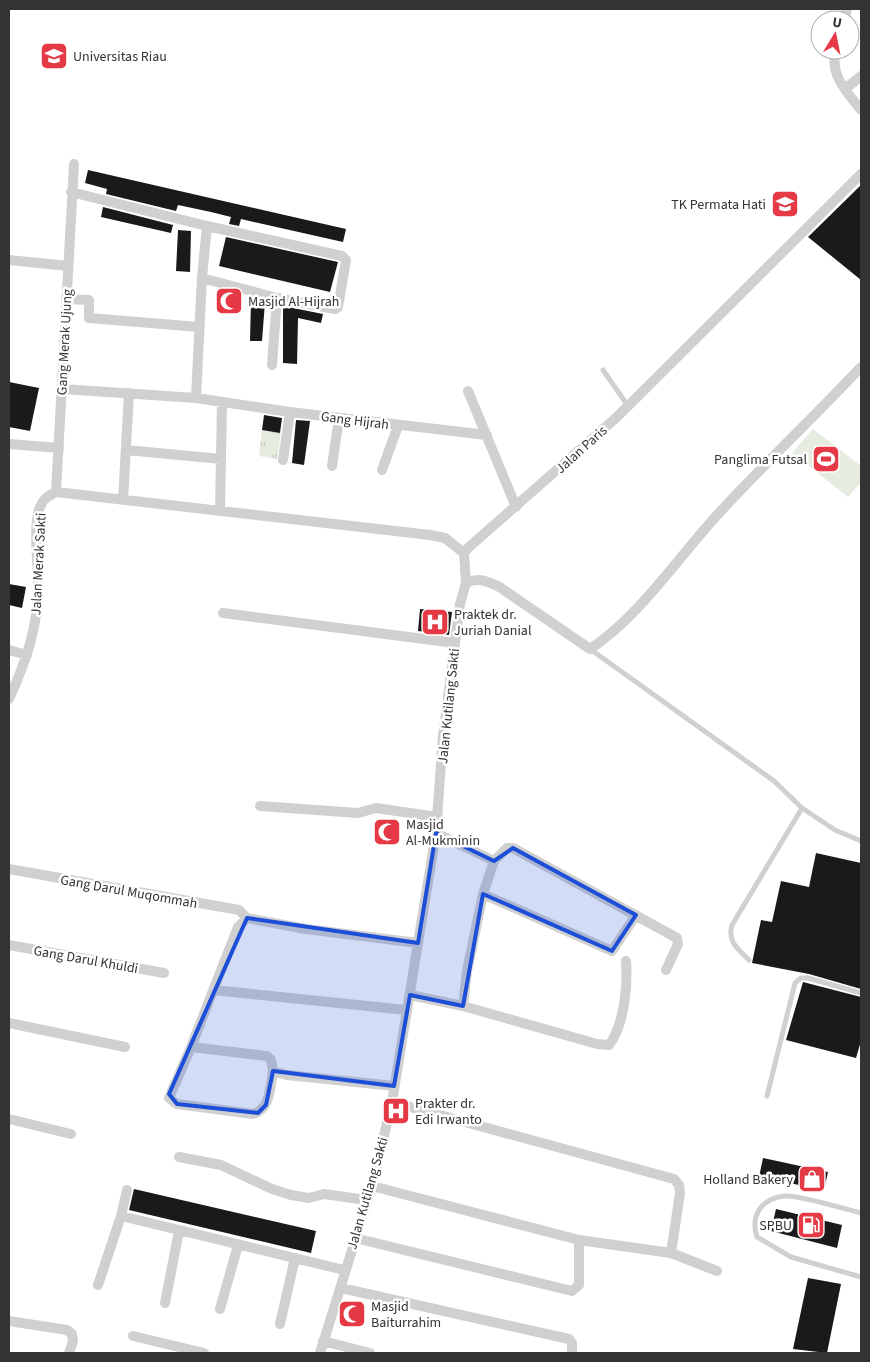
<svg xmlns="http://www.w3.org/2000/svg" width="870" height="1362" font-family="'Source Sans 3',sans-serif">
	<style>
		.grass { fill: url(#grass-tufts) }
		.pitch { fill: #e6ecdf }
		.building { fill: #1a1a1a }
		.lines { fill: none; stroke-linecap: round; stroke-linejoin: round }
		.service { stroke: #d0d0d0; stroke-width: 5 }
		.minor { stroke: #d0d0d0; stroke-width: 10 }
		.marked { fill: #1d4ed8; fill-opacity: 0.2; stroke: #1d4ed8; stroke-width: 4; stroke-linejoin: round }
		.labels { text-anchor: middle; stroke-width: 5; stroke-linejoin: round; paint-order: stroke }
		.poi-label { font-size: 14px; fill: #333; stroke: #fff; text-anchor: start }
		.street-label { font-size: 14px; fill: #333; stroke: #fff }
	</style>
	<defs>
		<pattern id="grass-tufts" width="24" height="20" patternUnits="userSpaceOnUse" patternTransform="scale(1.25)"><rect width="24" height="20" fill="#e6ecdf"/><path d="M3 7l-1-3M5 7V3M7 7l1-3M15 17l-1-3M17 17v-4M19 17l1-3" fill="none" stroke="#c6cbc0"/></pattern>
	</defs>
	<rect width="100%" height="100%" fill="#fff"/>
	<path class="grass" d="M262,430L281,433L277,459L259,456Z"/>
	<path class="pitch" d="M813,429L861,466V482L848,497L792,453Z"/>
	<path class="building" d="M88,170L346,229L343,242L241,219L239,226L229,224L231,217L211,212L178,205L176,211L106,194L107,189L85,183Z
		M861,185V280L808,237Z
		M103,207L173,225L171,233L101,217Z
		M178,230L191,231L190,272L176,271Z
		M226,237L338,262L330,292L219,266Z
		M251,300L265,302L262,341H250Z
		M283,306L323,314L321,323L298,318L297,364L283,363Z
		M9,382L39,388L30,431L9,427Z
		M264,415L282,418L280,433L262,430Z
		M296,420L310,421L304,465L292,463Z
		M9,584L26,587L22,608L9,605Z
		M420,609L452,612L449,635L418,631Z
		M816,853L861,863V989L809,974L752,963L761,920L772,922L781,881L809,887Z
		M803,982L861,997V1041L856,1058L786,1040Z
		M763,1158L828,1172L824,1190L759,1177Z
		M134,1189L316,1231L311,1253L129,1210Z
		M776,1209L842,1225L837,1248L771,1231Z
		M808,1278L841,1284L827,1353L793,1349Z"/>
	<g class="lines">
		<path class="service" d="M603,370L628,406
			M590,649L774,781L802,808L835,830L861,841
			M749,960C738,949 727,942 732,925L802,808
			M767,1096L795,983L801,978H808L861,993
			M861,1213C845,1209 799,1195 785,1196C762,1198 750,1215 757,1237L791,1257L861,1277"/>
		<path class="minor" d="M844,20L847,9
			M836,50C829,75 847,92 861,110
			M845,89L861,76
			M71,192L207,226L342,256L346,260L338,307L335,309L277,298L202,278
			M9,260L68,266
			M66,299L89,300V318L199,327
			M272,365L277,298
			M62,389L196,398L290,412L487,435
			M468,391L516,507
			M196,398L202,278L207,226
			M9,444L59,448
			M126,450L221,459
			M283,460L290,412
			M332,466L339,418
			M382,470L398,426
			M56,492L430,535L445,538L464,553
			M56,492L74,164
			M123,500L129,393
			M220,511L222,402
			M466,583L464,553L469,547L617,417L861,174
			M223,613L455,643
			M9,650L27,655
			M9,699C25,664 38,628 38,588C39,565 32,529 40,507C43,499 48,496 56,492
			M260,806L358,813L376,808L437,817
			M436,833L494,861L507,848H513L677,938L678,944L666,970
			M494,861L483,894L612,951L636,915
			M9,869L239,910L247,918
			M9,945L164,973
			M214,990L406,1010
			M410,995L463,1006L597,1044L609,1045C624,1026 628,985 626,961
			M463,1006L467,971L483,894
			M9,1023L125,1047
			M191,1047L267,1056L271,1060L273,1071L287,1075L394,1086
			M273,1071C270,1086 271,1109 253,1114L177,1104L169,1098L191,1047L238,927L247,918L306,929L418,943
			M392,1102L674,1179L679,1185L680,1193L671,1253
			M9,1119L71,1134
			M179,1157L221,1165L272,1189L291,1195L309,1198L324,1194L366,1200
			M372,1186L579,1240L671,1253L717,1271
			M121,1216L344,1270
			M355,1238L572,1291L579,1285V1240
			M98,1285L121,1216L127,1190
			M341,1288L569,1339L572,1343V1353
			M165,1303L179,1231
			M220,1309L238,1245
			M9,1321L67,1330L72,1334L73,1341L69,1353
			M280,1324L295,1258
			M133,1336L204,1353
			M323,1341L370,1353
			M320,1353L372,1186L392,1102L436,833L443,736L460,604L466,583C478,577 486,581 498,586L590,649C640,616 679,556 720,512C766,462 815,416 861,367"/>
	</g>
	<path class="marked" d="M436,833L494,861L513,848L636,915L612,951L483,894L463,1006L410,995L394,1086L273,1071L266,1105L258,1113L177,1104L169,1094L247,918L418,943Z"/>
	<defs>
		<g id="university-square" transform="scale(1.4375)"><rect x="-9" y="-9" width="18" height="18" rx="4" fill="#e63946" stroke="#fff"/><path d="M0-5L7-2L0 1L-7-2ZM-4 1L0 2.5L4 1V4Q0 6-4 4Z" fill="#fff"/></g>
		<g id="school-square" transform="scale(1.4375)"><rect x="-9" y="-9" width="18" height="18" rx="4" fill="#e63946" stroke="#fff"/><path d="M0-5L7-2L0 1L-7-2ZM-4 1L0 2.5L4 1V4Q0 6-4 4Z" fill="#fff"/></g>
		<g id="mosque-square" transform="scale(1.4375)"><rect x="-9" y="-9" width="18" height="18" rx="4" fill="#e63946" stroke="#fff"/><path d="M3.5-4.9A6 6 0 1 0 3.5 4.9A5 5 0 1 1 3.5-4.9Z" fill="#fff"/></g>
		<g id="stadium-square" transform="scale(1.4375)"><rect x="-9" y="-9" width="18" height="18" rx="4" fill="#e63946" stroke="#fff"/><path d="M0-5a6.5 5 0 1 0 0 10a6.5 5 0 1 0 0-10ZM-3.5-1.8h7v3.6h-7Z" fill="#fff"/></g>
		<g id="hospital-square" transform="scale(1.4375)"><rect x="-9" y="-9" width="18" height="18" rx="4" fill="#e63946" stroke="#fff"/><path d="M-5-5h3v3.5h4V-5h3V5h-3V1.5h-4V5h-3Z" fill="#fff"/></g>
		<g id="shop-square" transform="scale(1.4375)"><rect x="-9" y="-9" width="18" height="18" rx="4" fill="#e63946" stroke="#fff"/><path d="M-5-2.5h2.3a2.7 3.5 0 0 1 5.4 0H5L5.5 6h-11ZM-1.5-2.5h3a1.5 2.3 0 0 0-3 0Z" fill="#fff"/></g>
		<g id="fuel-square" transform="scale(1.4375)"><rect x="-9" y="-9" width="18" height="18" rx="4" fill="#e63946" stroke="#fff"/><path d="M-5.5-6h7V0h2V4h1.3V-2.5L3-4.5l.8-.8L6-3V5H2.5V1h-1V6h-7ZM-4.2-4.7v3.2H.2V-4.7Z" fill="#fff"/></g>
	</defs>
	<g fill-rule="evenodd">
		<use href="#university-square" x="54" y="56"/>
		<use href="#school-square" x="785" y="204"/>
		<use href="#mosque-square" x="229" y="301"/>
		<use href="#stadium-square" x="826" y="459"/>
		<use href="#hospital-square" x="435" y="622"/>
		<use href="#mosque-square" x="387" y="832"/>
		<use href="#hospital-square" x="396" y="1111"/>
		<use href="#shop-square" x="812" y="1179"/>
		<use href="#fuel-square" x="811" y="1225"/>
		<use href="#mosque-square" x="352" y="1314"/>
	</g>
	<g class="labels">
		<g class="poi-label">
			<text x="73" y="61">Universitas Riau</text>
			<text x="766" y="209" text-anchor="end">TK Permata Hati</text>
			<text x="248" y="306">Masjid Al-Hijrah</text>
			<text x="807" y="464" text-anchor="end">Panglima Futsal</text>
			<text x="454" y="619">Praktek dr.<tspan x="454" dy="16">Juriah Danial</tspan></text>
			<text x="406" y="829">Masjid<tspan x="406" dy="16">Al-Mukminin</tspan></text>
			<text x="415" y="1108">Prakter dr.<tspan x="415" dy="16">Edi Irwanto</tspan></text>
			<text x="793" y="1184" text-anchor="end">Holland Bakery</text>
			<text x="792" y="1230" text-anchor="end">SPBU</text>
			<text x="371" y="1311">Masjid<tspan x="371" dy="16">Baiturrahim</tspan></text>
		</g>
		<g class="street-label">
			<text transform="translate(64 342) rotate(-87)" y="5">Gang Merak Ujung</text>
			<text transform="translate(355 420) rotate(7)" y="5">Gang Hijrah</text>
			<text transform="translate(581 449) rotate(-42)" y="5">Jalan Paris</text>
			<text transform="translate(38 564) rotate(-87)" y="5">Jalan Merak Sakti</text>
			<text transform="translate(448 706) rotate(-84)" y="5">Jalan Kutilang Sakti</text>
			<text transform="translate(129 891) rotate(10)" y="5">Gang Darul Muqommah</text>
			<text transform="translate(86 959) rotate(10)" y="5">Gang Darul Khuldi</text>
			<text transform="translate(367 1193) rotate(-74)" y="5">Jalan Kutilang Sakti</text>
		</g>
	</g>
	<rect width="870" height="1362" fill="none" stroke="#333333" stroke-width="20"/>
	<g transform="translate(835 35) rotate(10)"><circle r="24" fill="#ffffff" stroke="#adadad"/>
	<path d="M0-4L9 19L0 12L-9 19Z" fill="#e63946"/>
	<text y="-8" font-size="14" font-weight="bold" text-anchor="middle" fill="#333333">U</text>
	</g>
</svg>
